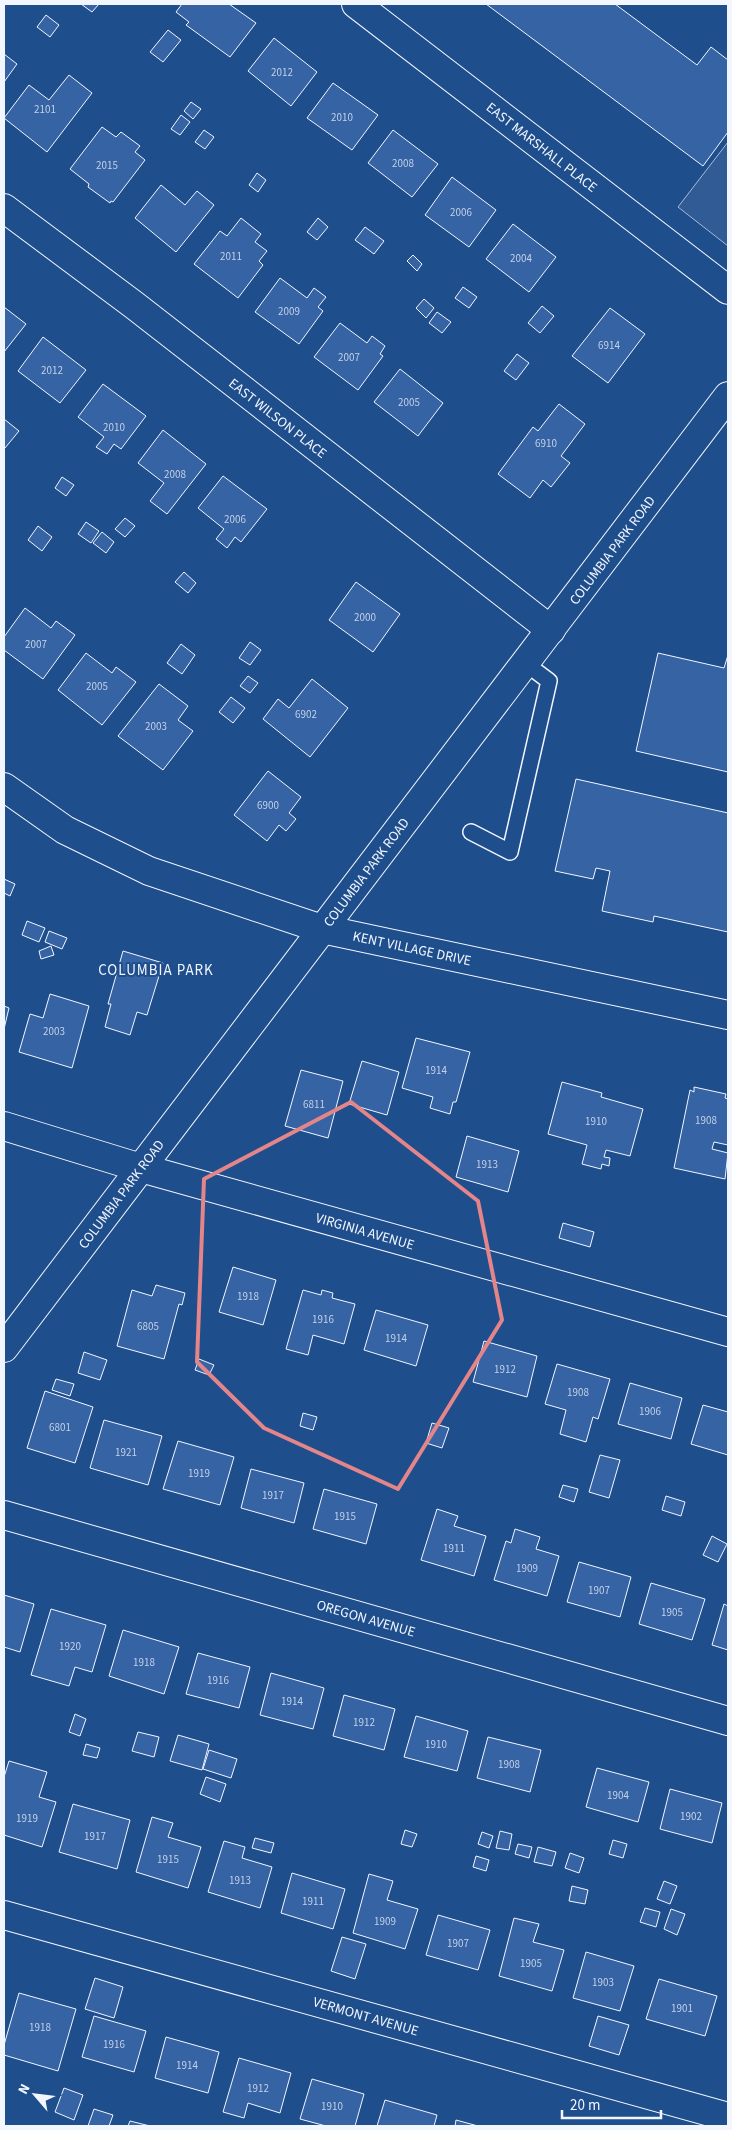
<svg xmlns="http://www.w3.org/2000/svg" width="732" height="2130" font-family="'Source Sans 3',sans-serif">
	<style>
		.parking { fill: #305b95; stroke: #a8bbd7 }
		.building { fill: #3563a3; stroke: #f2f6ff }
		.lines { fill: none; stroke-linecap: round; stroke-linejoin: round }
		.service-casing { stroke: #f2f6ff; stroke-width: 18 }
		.minor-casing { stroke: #f2f6ff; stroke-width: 30 }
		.tertiary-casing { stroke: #f2f6ff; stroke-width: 30 }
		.service { stroke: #1f4e8c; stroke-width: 15 }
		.minor { stroke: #1f4e8c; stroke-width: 28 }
		.tertiary { stroke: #1f4e8c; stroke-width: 28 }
		.marked { fill: none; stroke: #e38589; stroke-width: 4; stroke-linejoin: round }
		.labels { text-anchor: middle; stroke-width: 4; stroke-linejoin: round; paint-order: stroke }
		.number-label { font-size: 11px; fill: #c3d1e8 }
		.street-label { font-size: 14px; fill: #f2f6ff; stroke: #1f4e8c }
		.neighbourhood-label { font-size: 15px; letter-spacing: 1px; fill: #f2f6ff; stroke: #1f4e8c }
	</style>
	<rect width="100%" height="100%" fill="#1f4e8c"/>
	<path class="parking" d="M728,142V246L678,207Z"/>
	<path class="building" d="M81,4H99L92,12Z
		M182,4H229L256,23L230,57L186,25L189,22L176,12Z
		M486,4H615L697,65L711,47L728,60V132L703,166Z
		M46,15L59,25L50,37L37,27Z
		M168,30L181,40L163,62L150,52Z
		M274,38L317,72L291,106L248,71Z
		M4,54L17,64L4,82Z
		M69,75L92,93L47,152L4,118L29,85L49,100Z
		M333,83L378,115L352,150L307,118Z
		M191,102L201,109L193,119L184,111Z
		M181,115L190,122L180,135L171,129Z
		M102,127L116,137L121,132L140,146L135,152L145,160L113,202L111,201L110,203L88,187L89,184L70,169Z
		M204,130L214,137L205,149L195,142Z
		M393,130L438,164L412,197L368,163Z
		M257,173L266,180L258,192L249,185Z
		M452,177L496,210L469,247L425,215Z
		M161,185L185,205L197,191L214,205L176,252L135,218Z
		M241,218L261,234L255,242L267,251L259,261L263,265L238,298L194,264L220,231L227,236Z
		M318,218L328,227L317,240L307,232Z
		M513,224L556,257L529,292L486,259Z
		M365,227L384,241L374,254L355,240Z
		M413,255L422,264L417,271L407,261Z
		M280,278L307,298L314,288L326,297L318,307L323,311L299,344L255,312Z
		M463,287L477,297L469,308L455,298Z
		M424,299L434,308L426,318L416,308Z
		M542,306L554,316L540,333L528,323Z
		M4,307L26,324L4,352Z
		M610,308L645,334L608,383L572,356Z
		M437,312L451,322L442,333L429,323Z
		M340,323L367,343L372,336L385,346L380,354L383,356L358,390L314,357Z
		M43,337L86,370L60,403L18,371Z
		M517,354L529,363L516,380L504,371Z
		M400,369L443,403L418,436L374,402Z
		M103,384L146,416L121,449L114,444L107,454L96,447L104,437L78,417Z
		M559,404L585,424L561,456L570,463L551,487L543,480L530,498L498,474L533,427L538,431Z
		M4,419L19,431L5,448L4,447Z
		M163,430L206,464L167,514L150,501L164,483L138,463Z
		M223,476L267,509L241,542L235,537L227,548L216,539L224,529L198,508Z
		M62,477L74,485L66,496L55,488Z
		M125,518L135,526L125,537L115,529Z
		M86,522L99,531L91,543L78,534Z
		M38,526L52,537L42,551L28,540Z
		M102,532L114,542L106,553L93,543Z
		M184,572L196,583L188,593L175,582Z
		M356,582L400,614L373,652L329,620Z
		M25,608L51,628L56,621L75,635L43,679L4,650V637Z
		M250,642L261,650L250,665L239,658Z
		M181,644L195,655L182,674L167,663Z
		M86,653L112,673L116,667L136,682L102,725L58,690Z
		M658,653L724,668L728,655V772L636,751Z
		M248,676L258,683L250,693L240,686Z
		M312,679L348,708L310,757L263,719L278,699L289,708Z
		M159,684L188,706L178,720L193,731L163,770L118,736Z
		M231,697L245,708L233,723L219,712Z
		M268,771L301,797L289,813L296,819L286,831L279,825L267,841L234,815Z
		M576,779L728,813V932L654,916L653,922L602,911L610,871L596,868L593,879L555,871Z
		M4,879L15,884L10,896L4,893Z
		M27,921L45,928L39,942L22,935Z
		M49,931L67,938L62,949L45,942Z
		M51,946L54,955L41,959L39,951Z
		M123,951L163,963L147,1015L137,1012L130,1035L105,1027L111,1004H108Z
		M50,994L89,1006L72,1068L19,1052L30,1014L43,1018Z
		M4,1006L9,1008L4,1029Z
		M416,1038L470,1052L456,1102H453L450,1114L430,1108L433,1097L402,1088Z
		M362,1061L399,1072L387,1115L349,1104Z
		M301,1070L343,1081L328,1138L285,1126Z
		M562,1082L602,1093L601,1097L643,1109L630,1156L606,1150L604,1157L610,1158L609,1166L602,1164L601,1169L582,1164L587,1145L548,1134Z
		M694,1087L726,1094L725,1098L728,1099V1145L714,1142L712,1149L728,1153L725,1179L674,1168L690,1090L694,1092Z
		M467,1136L519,1151L508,1192L456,1177Z
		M563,1223L594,1232L590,1247L559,1238Z
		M233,1267L276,1280L263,1325L219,1312Z
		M156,1285L185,1293L182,1305L179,1304L164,1359L117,1346L132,1290L152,1296Z
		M303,1290L321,1295L322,1290L333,1293L332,1298L355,1304L344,1344L313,1335L308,1355L286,1349Z
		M376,1310L428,1325L416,1366L364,1350Z
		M484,1341L537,1356L527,1397L473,1382Z
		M84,1352L107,1360L100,1380L78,1373Z
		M199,1359L214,1365L209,1375L195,1370Z
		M557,1364L610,1379L598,1419L593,1417L586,1442L560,1434L566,1410L545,1404Z
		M56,1379L74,1384L70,1396L52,1390Z
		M630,1383L682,1398L671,1439L618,1424Z
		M45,1391L93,1407L75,1463L27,1448Z
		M703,1405L728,1412V1455L691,1444Z
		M303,1413L317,1417L313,1430L300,1426Z
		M104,1420L162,1436L148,1485L90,1468Z
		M432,1423L449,1428L442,1448L426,1443Z
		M178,1441L234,1457L220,1505L163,1489Z
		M600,1455L620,1460L609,1498L589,1492Z
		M251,1469L304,1483L294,1523L241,1508Z
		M563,1485L578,1489L574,1502L559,1497Z
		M324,1489L377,1504L366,1544L313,1529Z
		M666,1496L685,1502L681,1516L662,1510Z
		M437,1509L458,1516L454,1526L486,1536L474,1576L421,1560Z
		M515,1529L540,1537L536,1549L559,1556L547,1596L494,1580L506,1541L511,1543Z
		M712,1536L727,1544L718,1562L703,1555Z
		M579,1562L631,1577L620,1617L567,1602Z
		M651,1583L705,1599L692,1640L639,1624Z
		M4,1595L34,1604L20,1652L4,1647Z
		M724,1604L728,1606V1650L712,1645Z
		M51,1609L106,1625L92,1672L75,1667L69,1686L31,1675Z
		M123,1630L179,1647L164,1694L109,1676Z
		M198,1653L250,1667L239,1708L186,1694Z
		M271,1673L324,1688L313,1729L260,1715Z
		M344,1695L395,1709L384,1750L333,1736Z
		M75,1714L86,1719L80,1736L69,1732Z
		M416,1716L468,1731L457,1771L404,1757Z
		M138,1732L159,1737L154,1757L132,1751Z
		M178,1735L209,1744L202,1770L170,1761Z
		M488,1737L541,1750L530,1792L477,1778Z
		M86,1744L100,1748L97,1758L83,1755Z
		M209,1750L237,1759L231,1778L203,1769Z
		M9,1761L47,1772L39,1797L56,1802L42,1847L4,1835V1777Z
		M597,1768L649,1782L638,1822L586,1807Z
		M206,1777L226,1784L220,1802L200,1794Z
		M670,1789L722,1803L712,1843L660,1829Z
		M73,1804L130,1820L117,1869L59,1852Z
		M152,1817L173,1823L168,1837L201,1847L188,1888L136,1872Z
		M405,1830L417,1834L412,1847L401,1844Z
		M500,1831L512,1834L509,1850L496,1848Z
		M482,1832L493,1836L489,1848L478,1844Z
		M255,1838L274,1843L271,1853L252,1848Z
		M613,1840L627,1844L623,1858L609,1854Z
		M224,1841L245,1847L242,1858L272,1867L260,1908L208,1892Z
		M518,1844L532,1847L529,1858L515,1854Z
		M538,1847L556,1852L552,1866L534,1862Z
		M570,1853L584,1858L579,1873L565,1868Z
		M476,1856L489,1860L486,1871L473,1867Z
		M292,1873L345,1889L333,1929L281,1913Z
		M369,1874L393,1881L387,1900L418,1909L405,1949L353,1933Z
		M664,1881L677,1886L670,1904L657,1899Z
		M572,1886L588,1890L585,1904L569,1901Z
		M645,1908L660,1912L656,1927L640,1922Z
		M671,1909L685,1914L677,1935L664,1929Z
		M438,1915L490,1930L478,1970L426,1955Z
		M514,1918L539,1924L533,1942L564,1950L552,1991L499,1976Z
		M342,1937L366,1944L355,1979L331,1971Z
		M586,1952L634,1966L620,2011L573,1998Z
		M95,1978L123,1987L114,2018L85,2009Z
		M659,1979L717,1996L705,2036L646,2019Z
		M19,1993L76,2009L58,2071L4,2055V2045Z
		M94,2016L146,2031L134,2072L82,2057Z
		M598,2016L629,2025L619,2055L589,2046Z
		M166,2037L219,2052L208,2093L155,2078Z
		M239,2058L291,2073L280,2113L248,2103L244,2118L223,2112Z
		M312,2079L364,2094L355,2126H326L300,2119Z
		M64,2088L83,2095L74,2120L55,2112Z
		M385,2100L437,2115L434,2126H377Z
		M94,2109L113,2115L109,2126H88Z
		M456,2120L478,2126H455Z
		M130,2121L150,2126H128Z"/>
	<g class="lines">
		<g class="service-casing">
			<path id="service" d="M471,832L510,852L549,681L525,663"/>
		</g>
		<g class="minor-casing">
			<path id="minor" d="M356,4L728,290
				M4,208L134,305L551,630
				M322,929L728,1015
				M4,1126L141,1168L728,1332
				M4,1515L728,1721
				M4,1915L728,2117"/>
		</g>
		<g class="tertiary-casing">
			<path id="tertiary" d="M4,787L65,830L149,871L322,929
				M4,1348L728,396"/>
		</g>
		<use href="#service" class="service"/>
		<use href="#minor" class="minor"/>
		<use href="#tertiary" class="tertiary"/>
	</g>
	<path class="marked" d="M351,1102L478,1201L502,1320L398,1489L264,1428L197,1362L204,1179Z"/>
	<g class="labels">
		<g class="number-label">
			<text x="282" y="76">2012</text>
			<text x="45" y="113">2101</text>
			<text x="342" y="121">2010</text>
			<text x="403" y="167">2008</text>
			<text x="107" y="169">2015</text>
			<text x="461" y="216">2006</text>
			<text x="231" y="260">2011</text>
			<text x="521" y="262">2004</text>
			<text x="289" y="315">2009</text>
			<text x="609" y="349">6914</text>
			<text x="349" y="361">2007</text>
			<text x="52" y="374">2012</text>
			<text x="409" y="406">2005</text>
			<text x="114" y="431">2010</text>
			<text x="546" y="447">6910</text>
			<text x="175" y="478">2008</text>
			<text x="235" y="523">2006</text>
			<text x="365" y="621">2000</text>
			<text x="36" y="648">2007</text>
			<text x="97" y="690">2005</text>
			<text x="306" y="718">6902</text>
			<text x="156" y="730">2003</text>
			<text x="268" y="809">6900</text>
			<text x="54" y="1035">2003</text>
			<text x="436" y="1074">1914</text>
			<text x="314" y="1108">6811</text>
			<text x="706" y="1124">1908</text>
			<text x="596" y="1125">1910</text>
			<text x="487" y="1168">1913</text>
			<text x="248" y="1300">1918</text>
			<text x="323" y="1323">1916</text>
			<text x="148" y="1330">6805</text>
			<text x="396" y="1342">1914</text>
			<text x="505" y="1373">1912</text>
			<text x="578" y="1396">1908</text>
			<text x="650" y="1415">1906</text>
			<text x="60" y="1431">6801</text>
			<text x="126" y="1456">1921</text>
			<text x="199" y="1477">1919</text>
			<text x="273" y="1499">1917</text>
			<text x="345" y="1520">1915</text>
			<text x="454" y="1552">1911</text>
			<text x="527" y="1572">1909</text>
			<text x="599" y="1594">1907</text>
			<text x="672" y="1616">1905</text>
			<text x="70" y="1650">1920</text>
			<text x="144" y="1666">1918</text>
			<text x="218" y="1684">1916</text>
			<text x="292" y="1705">1914</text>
			<text x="364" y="1726">1912</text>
			<text x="436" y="1748">1910</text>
			<text x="509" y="1768">1908</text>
			<text x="618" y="1799">1904</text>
			<text x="691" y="1820">1902</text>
			<text x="27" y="1822">1919</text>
			<text x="95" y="1840">1917</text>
			<text x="168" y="1863">1915</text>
			<text x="240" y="1884">1913</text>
			<text x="313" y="1905">1911</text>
			<text x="385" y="1925">1909</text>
			<text x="458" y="1947">1907</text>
			<text x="531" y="1967">1905</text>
			<text x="603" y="1986">1903</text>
			<text x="682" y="2012">1901</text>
			<text x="40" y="2031">1918</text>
			<text x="114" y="2048">1916</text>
			<text x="187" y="2069">1914</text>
			<text x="258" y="2092">1912</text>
			<text x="332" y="2110">1910</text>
		</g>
		<g class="street-label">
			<text transform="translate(542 147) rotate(38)" y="5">EAST MARSHALL PLACE</text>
			<text transform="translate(278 418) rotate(38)" y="5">EAST WILSON PLACE</text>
			<text transform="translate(612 550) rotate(-53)" y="5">COLUMBIA PARK ROAD</text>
			<text transform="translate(366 872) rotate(-53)" y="5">COLUMBIA PARK ROAD</text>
			<text transform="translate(412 948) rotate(12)" y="5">KENT VILLAGE DRIVE</text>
			<text transform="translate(121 1194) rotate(-53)" y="5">COLUMBIA PARK ROAD</text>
			<text transform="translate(365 1231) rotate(16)" y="5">VIRGINIA AVENUE</text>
			<text transform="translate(366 1618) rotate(16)" y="5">OREGON AVENUE</text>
			<text transform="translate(366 2016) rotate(16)" y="5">VERMONT AVENUE</text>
		</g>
		<g class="neighbourhood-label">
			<text x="156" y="975">COLUMBIA PARK</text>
		</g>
	</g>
	<rect width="732" height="2130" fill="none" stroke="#f2f6ff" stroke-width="10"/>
	<g transform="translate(35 2095) rotate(298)" stroke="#1f4e8c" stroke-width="4" paint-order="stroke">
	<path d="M0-4L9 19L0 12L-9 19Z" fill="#f2f6ff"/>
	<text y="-8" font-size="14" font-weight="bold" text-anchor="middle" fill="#f2f6ff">N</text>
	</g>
	<path d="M562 2110v8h99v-8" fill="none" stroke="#f2f6ff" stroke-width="2.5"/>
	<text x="570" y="2110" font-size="15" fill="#f2f6ff" stroke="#1f4e8c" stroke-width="4" paint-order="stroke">20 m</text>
</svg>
